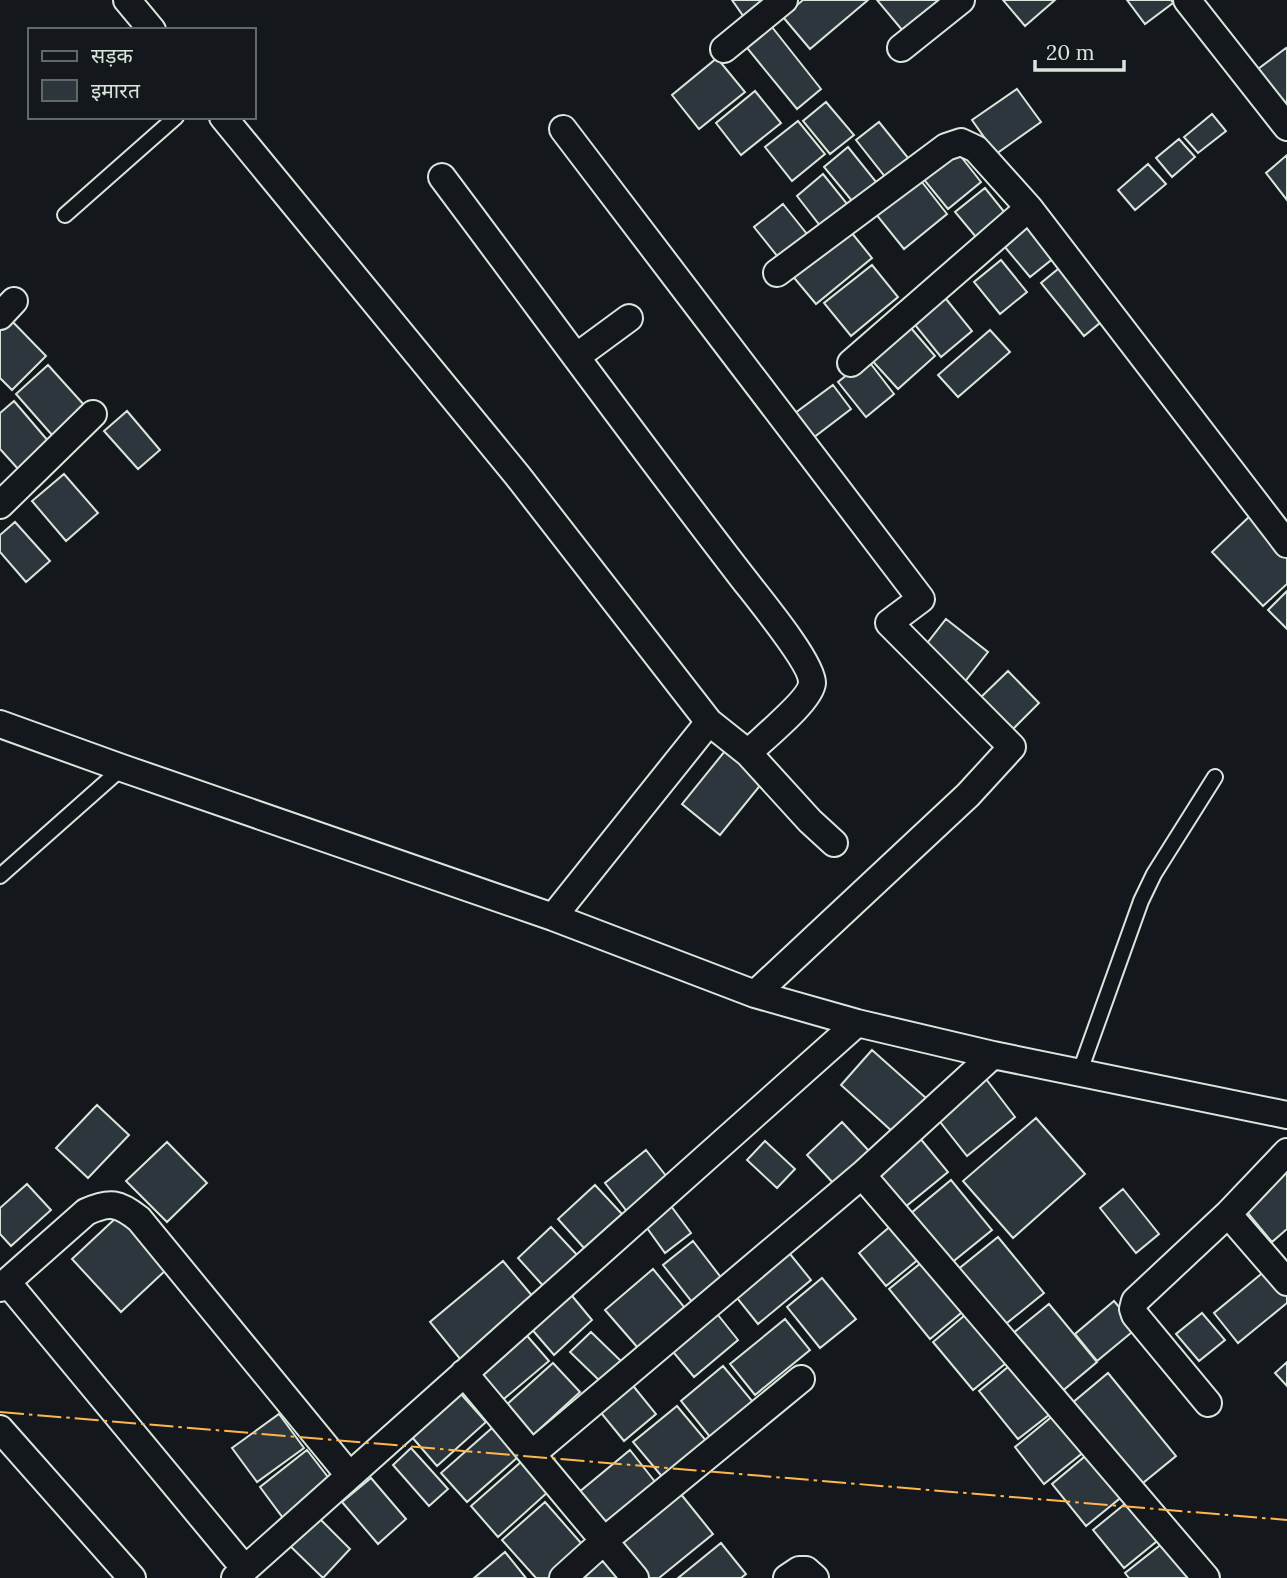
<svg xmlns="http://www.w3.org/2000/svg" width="1287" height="1578" font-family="Lora,'Noto Sans Devanagari',serif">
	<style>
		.building { fill: #2c363c; stroke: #d8e6dc; stroke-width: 2 }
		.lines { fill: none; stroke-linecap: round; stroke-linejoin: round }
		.service-casing { stroke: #d8e6dc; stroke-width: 18 }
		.minor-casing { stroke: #d8e6dc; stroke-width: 30 }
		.service { stroke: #14181c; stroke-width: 14 }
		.minor { stroke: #14181c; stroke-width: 26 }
		.power { stroke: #ffb74d; stroke-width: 2; stroke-dasharray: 24 5 3.5 5; stroke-linecap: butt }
	</style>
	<rect width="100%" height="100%" fill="#14181c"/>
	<path class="building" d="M732,0H767L746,20Z
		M803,0H868L810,49L783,17Z
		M877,0H951L908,37Z
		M1003,0H1055L1025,26Z
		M1127,0H1171L1173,3L1145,24Z
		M768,22L821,89L797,109L743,43Z
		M1286,48L1287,50V109L1258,69Z
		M717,58L745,92L699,129L672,95Z
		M1017,89L1041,122L996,154L972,120Z
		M755,91L781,123L741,155L716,123Z
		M826,102L854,135L830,154L803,121Z
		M1212,114L1226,131L1198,153L1184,137Z
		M798,121L825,154L792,181L765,147Z
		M879,122L913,164L890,183L856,140Z
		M1179,139L1195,157L1172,177L1156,158Z
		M848,147L881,188L857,207L824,167Z
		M955,149L981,182L948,209L921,176Z
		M1287,155V200L1266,173Z
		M1148,164L1166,184L1135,210L1118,190Z
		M823,174L852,210L825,232L797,196Z
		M918,177L947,214L904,249L875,213Z
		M985,188L1010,219L981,243L955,212Z
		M783,204L811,239L782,262L754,227Z
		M1030,225L1055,257L1030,277L1004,246Z
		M847,227L872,258L816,304L790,273Z
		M1001,260L1027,292L1000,314L974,282Z
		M872,265L898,297L851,336L824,303Z
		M1063,265L1106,318L1084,336L1041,283Z
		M942,294L972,331L941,357L911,320Z
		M6,315L46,356L12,390L0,378V321Z
		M905,321L935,356L898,389L867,355Z
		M990,330L1010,352L958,397L938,375Z
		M867,359L894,394L866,417L838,382Z
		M48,365L85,406L52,435L16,394Z
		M833,385L851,409L809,441L791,416Z
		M14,401L49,442L19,470L0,449V413Z
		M127,411L160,450L138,469L104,431Z
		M64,474L98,513L66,541L32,501Z
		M1251,515L1287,553V584L1263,606L1212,552Z
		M15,522L50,561L26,582L0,552V535Z
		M1287,591V629L1268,610Z
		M946,619L988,652L963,684L921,651Z
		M1008,671L1039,703L1009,733L977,701Z
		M729,746L767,777L720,835L682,804Z
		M872,1050L926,1098L894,1133L841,1085Z
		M986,1079L1015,1117L967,1156L937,1118Z
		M97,1105L129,1135L88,1178L56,1148Z
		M1036,1118L1085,1174L1013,1238L963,1181Z
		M842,1122L870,1152L835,1185L807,1155Z
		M919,1137L948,1172L899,1212L871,1177Z
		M765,1141L795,1169L777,1188L747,1160Z
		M167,1142L207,1183L167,1222L126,1181Z
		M646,1150L670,1181L629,1214L605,1183Z
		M1287,1169V1229L1272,1242L1242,1206Z
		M951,1180L992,1230L950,1264L910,1214Z
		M27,1184L51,1210L11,1246L0,1234V1208Z
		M595,1185L622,1214L584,1248L558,1219Z
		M1123,1189L1159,1234L1136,1253L1100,1208Z
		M668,1202L691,1233L665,1253L642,1221Z
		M118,1216L167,1269L121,1312L72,1259Z
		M893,1224L920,1258L886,1286L859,1253Z
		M551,1227L579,1257L546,1289L518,1258Z
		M998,1237L1044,1293L1002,1327L956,1271Z
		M693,1241L726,1284L696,1307L663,1265Z
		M786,1249L811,1280L758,1324L733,1293Z
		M927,1258L967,1308L930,1339L889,1289Z
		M503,1261L534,1298L461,1360L430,1322Z
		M653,1269L685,1308L638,1348L605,1310Z
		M1266,1270L1287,1296V1303L1238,1343L1214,1313Z
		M822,1278L856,1319L820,1348L787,1307Z
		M568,1291L592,1320L554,1355L529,1326Z
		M1114,1301L1137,1328L1097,1361L1075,1334Z
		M1049,1304L1097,1362L1060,1393L1012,1334Z
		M714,1310L738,1340L694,1377L669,1347Z
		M971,1310L1011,1359L973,1390L933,1342Z
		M1202,1313L1225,1340L1199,1361L1176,1334Z
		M785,1319L810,1350L755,1395L730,1364Z
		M522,1330L549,1361L499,1403L473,1373Z
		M591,1332L623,1363L603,1384L570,1352Z
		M1014,1362L1054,1411L1018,1439L979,1391Z
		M1287,1362V1386L1275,1373Z
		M553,1363L580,1392L531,1437L504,1407Z
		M723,1366L753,1402L710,1437L681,1401Z
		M1108,1373L1176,1456L1138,1487L1071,1404Z
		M630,1382L656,1414L624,1441L597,1408Z
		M460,1393L486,1422L437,1466L411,1436Z
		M677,1406L708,1443L664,1479L633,1442Z
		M279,1414L304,1448L257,1482L232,1448Z
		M1055,1414L1085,1451L1044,1484L1015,1447Z
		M492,1428L518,1457L467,1502L441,1473Z
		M411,1448L448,1489L429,1506L393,1465Z
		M307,1450L331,1481L283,1518L260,1487Z
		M630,1450L656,1483L605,1526L578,1493Z
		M1089,1453L1124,1495L1086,1526L1052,1484Z
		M522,1461L549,1491L498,1537L471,1506Z
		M371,1478L406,1519L378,1544L342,1502Z
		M680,1493L713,1534L659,1578H647L618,1543Z
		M1131,1499L1162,1537L1124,1568L1093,1530Z
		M545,1502L588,1551L558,1578H536L502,1540Z
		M315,1514L350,1549L323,1578L287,1543Z
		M721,1543L746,1574L741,1578H678Z
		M1163,1543L1191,1578H1129L1125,1573Z
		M505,1552L526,1578H474Z
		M604,1559L620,1578H581Z"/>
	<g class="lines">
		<g class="service-casing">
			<path id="service" d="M65,215L176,117
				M0,876L122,768
				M1079,1074L1141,901L1154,874L1215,777"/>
		</g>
		<g class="minor-casing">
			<path id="minor" d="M127,0L152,30
				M1187,0L1287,127
				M901,48L961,0
				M724,49L784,0
				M223,117L517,475L709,722L748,753L810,821L834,843
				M563,129L921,599L889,623L1012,747L968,795L755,994
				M442,177C541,309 638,442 739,573C754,593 813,663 812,683C811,700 761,740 748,753
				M777,273L946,147L961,142L976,149L1029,208L1287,544
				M0,316L14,301
				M576,357L629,318
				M851,363L1029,208
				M0,505L93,414
				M0,724L122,768L553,917L755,994L857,1023L993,1055L1287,1115
				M553,917L709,722
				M862,1175L1206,1578
				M1228,1214L1287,1282
				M7,1282L245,1569
				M0,1288L86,1212C110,1201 119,1203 139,1219L349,1475
				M464,1373L635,1578
				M1208,1403L1135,1315L1133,1309L1135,1301L1228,1214L1287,1152
				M0,1429L132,1578
				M532,1454L862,1175L993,1055
				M235,1578L857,1023
				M563,1578L605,1540L801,1379
				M787,1578L799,1570H806L815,1578"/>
		</g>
		<use href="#service" class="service"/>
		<use href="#minor" class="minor"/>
		<path class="power" d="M0,1412L1287,1520"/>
	</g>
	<rect x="28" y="28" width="228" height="91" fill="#14181c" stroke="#626a69" stroke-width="2"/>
	<rect x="42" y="51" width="35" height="10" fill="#14181c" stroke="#626a69" stroke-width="2"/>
	<text x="91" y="63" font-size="21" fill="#d8e6dc">सड़क</text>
	<rect x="42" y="80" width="35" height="21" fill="#2c363c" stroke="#626a69" stroke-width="2"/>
	<text x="91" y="98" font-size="21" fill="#d8e6dc">इमारत</text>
	<path d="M1035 60v10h89v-10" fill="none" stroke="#d8e6dc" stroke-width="3.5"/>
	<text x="1046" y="60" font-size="21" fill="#d8e6dc" stroke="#14181c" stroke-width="5" paint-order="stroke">20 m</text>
</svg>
